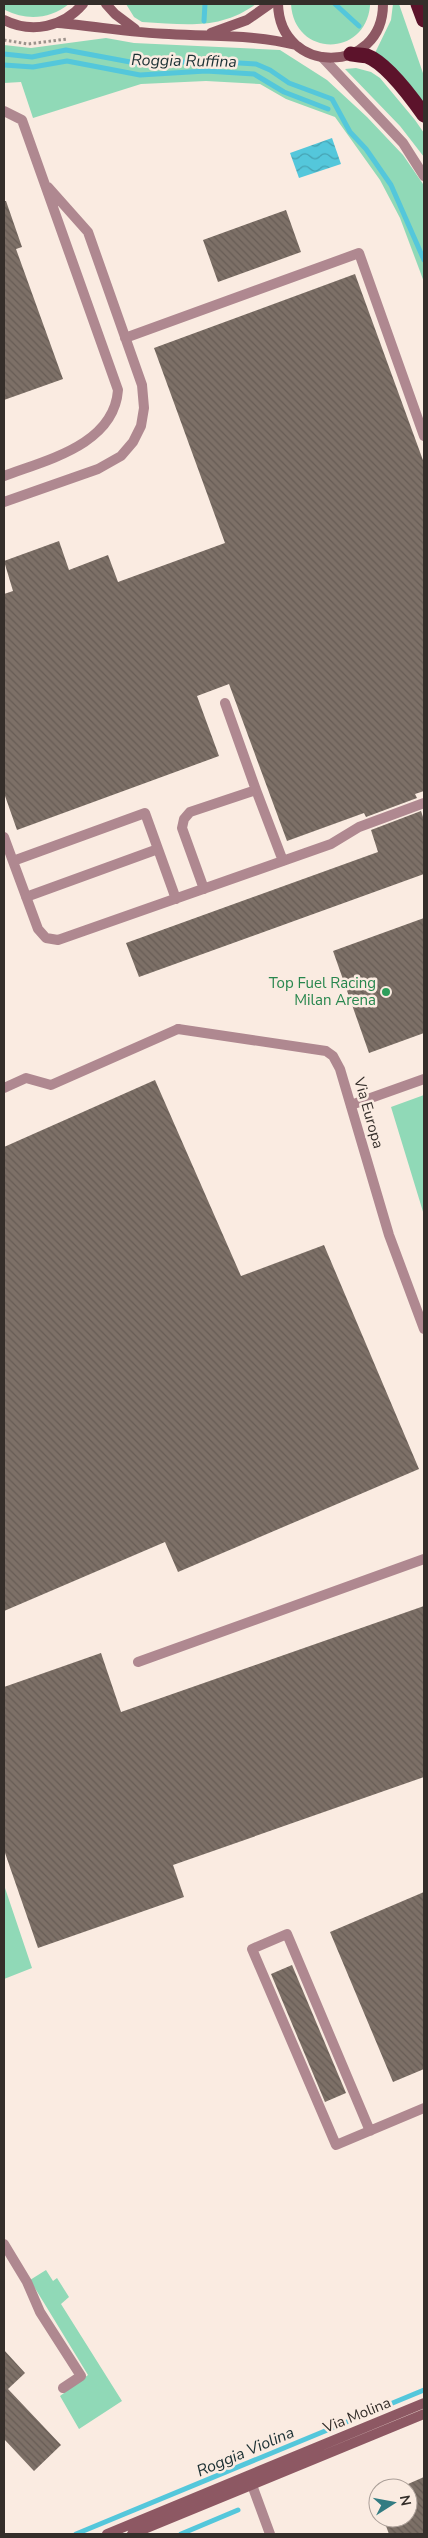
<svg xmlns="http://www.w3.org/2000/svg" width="428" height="2538" font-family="'Nunito Sans',sans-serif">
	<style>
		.grass { fill: #90d9b7 }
		.water { fill: url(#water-waves) }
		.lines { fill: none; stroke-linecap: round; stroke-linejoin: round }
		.stream { stroke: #54c7db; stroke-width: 5 }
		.building { fill: url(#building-back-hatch) }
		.path { stroke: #9c928b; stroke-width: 3; stroke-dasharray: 2.5 2.5; stroke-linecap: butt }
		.lane { stroke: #af8890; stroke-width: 10 }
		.street { stroke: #af8890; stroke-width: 10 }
		.secondary { stroke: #8d5863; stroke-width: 10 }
		.highway { stroke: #5c132b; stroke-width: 15 }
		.leisure-dot { fill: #2e9e5b; stroke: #faebe1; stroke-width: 2 }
		.labels { text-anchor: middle; stroke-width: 5; stroke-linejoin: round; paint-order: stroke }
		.leisure-label { font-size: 15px; fill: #27864d; stroke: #faebe1; text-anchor: end }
		.street-label { font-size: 15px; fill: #342e2a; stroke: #faebe1 }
		.water-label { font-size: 16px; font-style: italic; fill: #1c3134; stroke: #faebe1 }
	</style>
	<defs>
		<pattern id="water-waves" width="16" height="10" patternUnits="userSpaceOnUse" patternTransform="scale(1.25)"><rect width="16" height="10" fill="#54c7db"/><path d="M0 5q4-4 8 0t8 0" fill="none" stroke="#46a2b2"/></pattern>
		<pattern id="building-back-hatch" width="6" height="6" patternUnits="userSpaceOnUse" patternTransform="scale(1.25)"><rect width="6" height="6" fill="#7d7067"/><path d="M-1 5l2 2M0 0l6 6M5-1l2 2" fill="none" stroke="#675c55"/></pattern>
	</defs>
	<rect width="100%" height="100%" fill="#faebe1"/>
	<path class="grass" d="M4,4H69C50,19 27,21 5,10Z
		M126,4H256C219,31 184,24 142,22L134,17Z
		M291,4H370V6C365,58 294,57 291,4Z
		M393,4H399L424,76V108L375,53L391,20Z
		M106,38L134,43L280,50L327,80L367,117L403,155L423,184L424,282L400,218L380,180L335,117L286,99L260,84L206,81L141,84L33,118L21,82L4,83V45L31,48Z
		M356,68L371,72L380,78L415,120L424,133V157L400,126L345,69Z
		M424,1095V1215L391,1107Z
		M4,1885L32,1968L4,1979Z
		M46,2270L53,2281L57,2278L69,2297L61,2304L122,2401L79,2429L60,2396L88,2375L30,2280Z"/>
	<path class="water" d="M332,138L341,164L299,178L290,153Z"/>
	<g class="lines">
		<path class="stream" d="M335,4L359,26
			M204,21L205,4
			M4,54L32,57L66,50L141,64L206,61L256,64L270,70L289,83L332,99L350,132L366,149L391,185L424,260
			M4,65L33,67L67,61L140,75L206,71L254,74L284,92L328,109
			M76,2534L424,2390
			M181,2534L238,2510"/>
	</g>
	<path class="building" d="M4,201H6L22,247L16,249L63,379L4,400Z
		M286,210L301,252L218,282L203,240Z
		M355,274L424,463V791L415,794L417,798L366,817L364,813L287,841L229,684L197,696L219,756L17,830L4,793V594L13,591L4,561L59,541L69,570L108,555L118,582L225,543L154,348Z
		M421,811L424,820V874L139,977L126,943L378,852L371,830Z
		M424,918V1033L369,1053L333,951Z
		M155,1080L241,1276L324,1245L419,1469L178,1572L165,1542L4,1611V1147Z
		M424,1606V1777L173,1865L184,1897L38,1948L4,1850V1687L101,1653L121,1712Z
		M424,1892V2069L393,2082L330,1932Z
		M292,1965L346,2093L325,2102L271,1974Z
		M4,2350L25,2373L8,2389L61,2445L34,2471L4,2439Z
		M424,2477V2534H389L383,2518H408V2484Z"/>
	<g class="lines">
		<path class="path" d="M4,40L28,44L67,39"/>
		<path class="lane" d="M4,111L22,120L118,390C114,445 46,460 4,476
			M125,338L359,253L424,436
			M4,502L98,469L121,456L133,442L141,426L144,408L142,385L88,232L48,187
			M225,703L256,790
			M4,837L38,929L46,938L58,940L331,844L359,827L424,803
			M13,861L145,813L176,899
			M204,889L182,828L184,819L190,812L256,790L283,861
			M26,897L158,849
			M4,1088L26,1078L51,1085L178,1029
			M351,1105L424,1079
			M138,1662L424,1559
			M370,2131L287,1934L252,1949L336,2145L424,2108
			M252,2485L270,2534"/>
		<path class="street" d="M322,57L403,143L424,176
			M178,1029L326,1051L333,1056L340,1069L389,1235L424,1329
			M4,2244L27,2282L40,2312L81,2376L63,2388"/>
		<path class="secondary" d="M106,4L115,14L135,29
			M278,4C280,76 383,75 383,4
			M4,20C32,34 63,27 83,4
			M58,23C95,26 132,33 169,34C212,37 253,34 296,45
			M211,33L247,20L270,4
			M107,2534L424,2403
			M132,2534L424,2414"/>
		<path class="highway" d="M418,4L424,20
			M351,54C356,55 362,55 367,56C386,63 412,98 424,115"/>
	</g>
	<circle class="leisure-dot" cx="386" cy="992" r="5"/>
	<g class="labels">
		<g class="leisure-label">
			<text x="376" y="988">Top Fuel Racing<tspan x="376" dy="17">Milan Arena</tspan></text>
		</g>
		<g class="street-label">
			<text transform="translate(369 1113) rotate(74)" y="5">Via Europa</text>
			<text transform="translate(357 2415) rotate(-22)" y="5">Via Molina</text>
		</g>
		<g class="water-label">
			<text transform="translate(184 60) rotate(1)" y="6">Roggia Ruffina</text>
			<text transform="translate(245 2451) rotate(-23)" y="6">Roggia Violina</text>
		</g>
	</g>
	<rect width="428" height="2538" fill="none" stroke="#342e2a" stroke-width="10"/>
	<g transform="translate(393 2503) rotate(79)"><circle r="24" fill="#faebe1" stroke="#ab9f98"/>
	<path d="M0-4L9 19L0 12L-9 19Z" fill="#337c82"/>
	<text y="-8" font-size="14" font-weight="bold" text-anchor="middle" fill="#342e2a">N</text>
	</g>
</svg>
